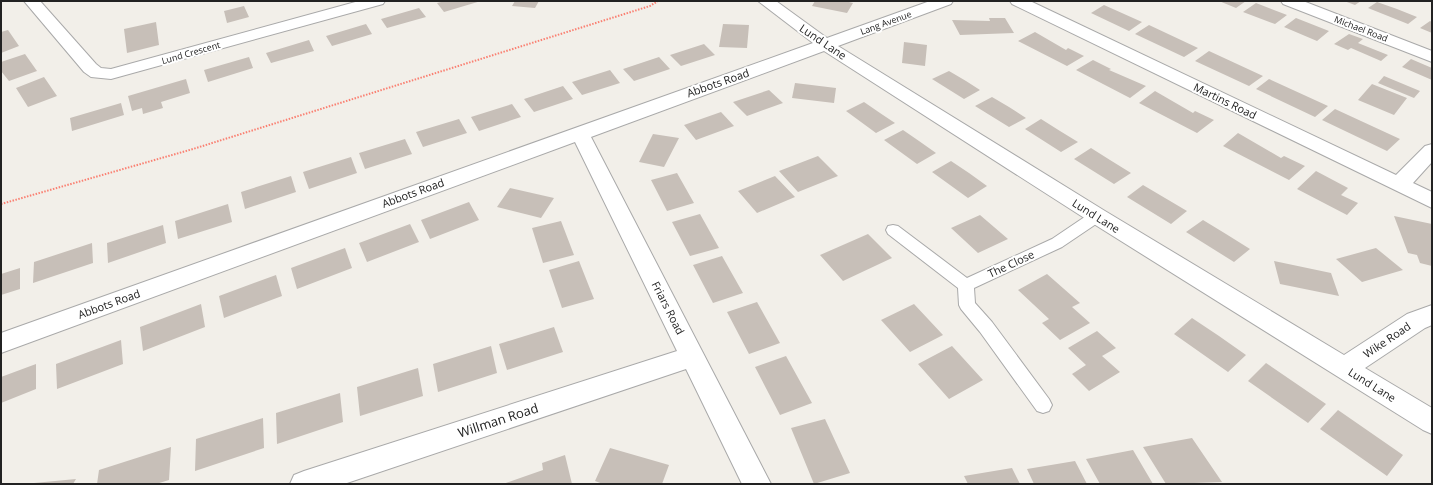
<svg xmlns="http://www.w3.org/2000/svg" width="1433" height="485" font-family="'Open Sans',sans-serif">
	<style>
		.building { fill: #c7bfb8 }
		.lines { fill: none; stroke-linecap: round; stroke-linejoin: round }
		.service-casing { stroke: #a9a9a9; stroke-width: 2 }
		.minor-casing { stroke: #a9a9a9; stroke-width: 2 }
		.path { stroke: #fa8072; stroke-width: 2; stroke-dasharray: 1.5 1.5; stroke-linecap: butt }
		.service { fill: #fff; fill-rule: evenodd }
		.minor { fill: #fff; fill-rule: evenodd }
		.labels { text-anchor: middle; stroke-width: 4; stroke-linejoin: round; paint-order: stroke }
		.far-street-label { font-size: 9px; fill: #222; stroke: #fff }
		.street-label { font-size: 11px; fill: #222; stroke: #fff }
		.near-street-label { font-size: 13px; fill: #222; stroke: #fff }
	</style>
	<rect width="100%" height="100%" fill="#f2efe9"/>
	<path class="building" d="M445,1H481L444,12L437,3Z
		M515,1H539L535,8L512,6Z
		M815,1H845L853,3L847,13L812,6Z
		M1219,1H1246L1236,8Z
		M1344,1H1361L1355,5Z
		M1377,2L1397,9L1417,17L1408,24L1368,8Z
		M1256,3L1287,15L1275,24L1243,12Z
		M1104,5L1142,22L1129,31L1091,13Z
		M244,6L249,17L227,23L224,11Z
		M419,8L426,17L387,28L381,19Z
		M989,18H1005L1014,33L960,35L952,20L990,21Z
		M1296,18L1329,31L1317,41L1284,27Z
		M1430,21L1432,22V33L1420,28Z
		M156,22L159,45L127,53L124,29Z
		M366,24L372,34L332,46L326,36Z
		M723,24L749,25L747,48L719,47Z
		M1149,25L1198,48L1184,57L1135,34Z
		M8,30L19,46L1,53V32Z
		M1035,32L1066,50L1068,48L1084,56L1067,66L1018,41Z
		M1349,34L1363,39L1358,43L1388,55L1381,61L1351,48L1348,50L1334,44Z
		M309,40L314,51L271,63L266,53Z
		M904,42L927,45L925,66L902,63Z
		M704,44L715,55L681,66L670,55Z
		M1209,51L1263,76L1249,86L1195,61Z
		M25,54L37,71L9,81L1,71V62Z
		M249,57L253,68L208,82L204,70Z
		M659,57L670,69L634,81L623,69Z
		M1411,59L1432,68V80L1402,67Z
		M1093,60L1111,69L1109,70L1146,86L1130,98L1076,70Z
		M610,70L620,83L582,95L572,82Z
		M949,71L966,81L980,90L964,99L932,79Z
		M1384,76L1420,91L1414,98L1378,83Z
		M44,77L57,96L28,107L16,88Z
		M186,79L190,93L161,102L163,108L143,114L142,108L132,111L128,96Z
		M1269,79L1328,106L1315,117L1256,89Z
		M795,83L836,88L834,103L792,98Z
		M1372,84L1407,98L1394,115L1358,100Z
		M563,86L573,99L534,112L524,99Z
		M769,90L783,103L747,116L733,102Z
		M1155,91L1193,113L1195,111L1214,120L1197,133L1139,103Z
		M992,97L1009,107L1026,118L1009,127L975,106Z
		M864,102L880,113L895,123L876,133L846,111Z
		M121,103L124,115L72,131L70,118Z
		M512,104L521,117L479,131L471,117Z
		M1335,109L1400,139L1387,151L1322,120Z
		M721,112L734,126L696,140L684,125Z
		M459,119L467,133L423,147L416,132Z
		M1041,119L1060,131L1078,142L1061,152L1025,129Z
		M903,130L919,141L936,153L917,164L884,140Z
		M1238,133L1281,158L1284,156L1305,166L1289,180L1223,146Z
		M653,134L679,138L664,167L639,162Z
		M405,139L412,154L365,169L359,153Z
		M1091,148L1110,160L1131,173L1114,184L1074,159Z
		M818,156L838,176L798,192L779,171Z
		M351,157L357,173L309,189L303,172Z
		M951,161L969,173L987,186L968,198L932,172Z
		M1316,171L1348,188L1341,195L1358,203L1347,215L1297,189Z
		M677,173L694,203L667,211L651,180Z
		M291,176L296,192L245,209L241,192Z
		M775,176L795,197L757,213L738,191Z
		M1143,185L1187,211L1171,224L1127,197Z
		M510,188L554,198L541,218L497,207Z
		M469,202L479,220L430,239L421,220Z
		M228,204L232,222L178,239L175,221Z
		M700,214L719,248L690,256L672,222Z
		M980,215L1008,239L978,253L951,228Z
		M1394,216L1432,224V266L1420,263L1417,255L1408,253Z
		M1203,220L1226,234L1250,249L1234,262L1186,232Z
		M561,221L574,255L543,263L532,228Z
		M410,224L419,242L367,262L359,243Z
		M163,225L166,243L108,263L107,243Z
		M868,234L892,258L843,281L820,255Z
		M92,243L93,263L33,283L34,262Z
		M345,248L352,268L297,289L291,268Z
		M1376,248L1403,270L1362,282L1336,259Z
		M722,256L743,293L713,303L693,265Z
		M579,261L594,299L562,308L549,270Z
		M1274,261L1331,273L1339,296L1280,284Z
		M20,268V289L1,295V274Z
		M1047,274L1080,303L1072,307L1090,323L1060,340L1042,323L1049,319L1018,290Z
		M276,275L282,296L224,318L219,296Z
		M757,302L780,343L749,354L727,312Z
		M201,304L205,327L143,351L140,327Z
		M914,304L943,335L910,352L881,320Z
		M1192,318L1219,336L1246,355L1228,372L1174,334Z
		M554,327L563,352L507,370L499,344Z
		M1097,331L1116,348L1102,356L1120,372L1089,391L1072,374L1086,365L1068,348Z
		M121,340L123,364L57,389L56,364Z
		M491,346L497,373L438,392L433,364Z
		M952,346L983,380L949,399L918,364Z
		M786,356L812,403L780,415L755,367Z
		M1266,363L1326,404L1308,423L1248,381Z
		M36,364V389L1,403V377Z
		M418,368L423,396L360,416L357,387Z
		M340,393L343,422L277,444L276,413Z
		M1338,410L1403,455L1387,476L1320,429Z
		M263,418L264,448L195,471L196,439Z
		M825,419L850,473L814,484L791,428Z
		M1192,438L1222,482L1166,484L1143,447Z
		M171,447L169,480L156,484H97L99,470Z
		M610,448L669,465L662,484H603L595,481Z
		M1133,450L1153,484H1100L1086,459Z
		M565,455L572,484H503L543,470L542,463Z
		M1075,461L1087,484H1034L1027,469Z
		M1012,468L1020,484H968L964,476Z
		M76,479L73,484H34V483Z"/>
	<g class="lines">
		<g class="service-casing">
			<path id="service" d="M1097,211L1102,212L1104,216L1102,220L1062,247L974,288L975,303L992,322L1049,399L1052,405L1049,411L1043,413L1037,411L980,332L961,309L959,305L958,288L888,234L886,230L888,226L893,225L898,226L967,278L1052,239L1092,212Z"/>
		</g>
		<g class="minor-casing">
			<path id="minor" d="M24,1H40L96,64L101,68L111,69L359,1H385L383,4L111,79L91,77L84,72Z
				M758,1H776L827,38L930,1H953L951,4L838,46L1105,211L1344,355L1407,314L1432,305V325L1425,328L1365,368L1432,408V434L1423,430L1089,221L824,51L591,137L771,484H742L686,369L344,484H290L294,475L304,471L677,351L575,142L1,353V333L813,43Z
				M1010,1H1030L1396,175L1425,146L1432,144V162L1413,183L1432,192V208L1012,4Z
				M1281,1H1303L1432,51V62L1283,4Z"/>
		</g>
		<path class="path" d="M689,1H693
			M1,204L193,149L650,6L658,1"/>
		<use href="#service" class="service"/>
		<use href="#minor" class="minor"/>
	</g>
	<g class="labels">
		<g class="far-street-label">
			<text transform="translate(886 23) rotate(-20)" y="3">Lang Avenue</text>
			<text transform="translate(1361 29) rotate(21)" y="3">Michael Road</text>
			<text transform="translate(191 53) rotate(-16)" y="3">Lund Crescent</text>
		</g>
		<g class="street-label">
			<text transform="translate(823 42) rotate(34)" y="4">Lund Lane</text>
			<text transform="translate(718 83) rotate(-19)" y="4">Abbots Road</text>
			<text transform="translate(1225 101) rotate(26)" y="4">Martins Road</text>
			<text transform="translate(413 193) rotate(-20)" y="4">Abbots Road</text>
			<text transform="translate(1096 216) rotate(32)" y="4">Lund Lane</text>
			<text transform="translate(1011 264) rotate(-25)" y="4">The Close</text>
			<text transform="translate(109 304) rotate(-20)" y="4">Abbots Road</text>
			<text transform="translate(668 308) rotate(63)" y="4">Friars Road</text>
			<text transform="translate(1387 340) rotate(-34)" y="4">Wike Road</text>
			<text transform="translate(1372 385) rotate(32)" y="4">Lund Lane</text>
		</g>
		<g class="near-street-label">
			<text transform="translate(498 420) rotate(-18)" y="5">Willman Road</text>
		</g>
	</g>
	<rect width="1433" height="485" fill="none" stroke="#222222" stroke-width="4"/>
</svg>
